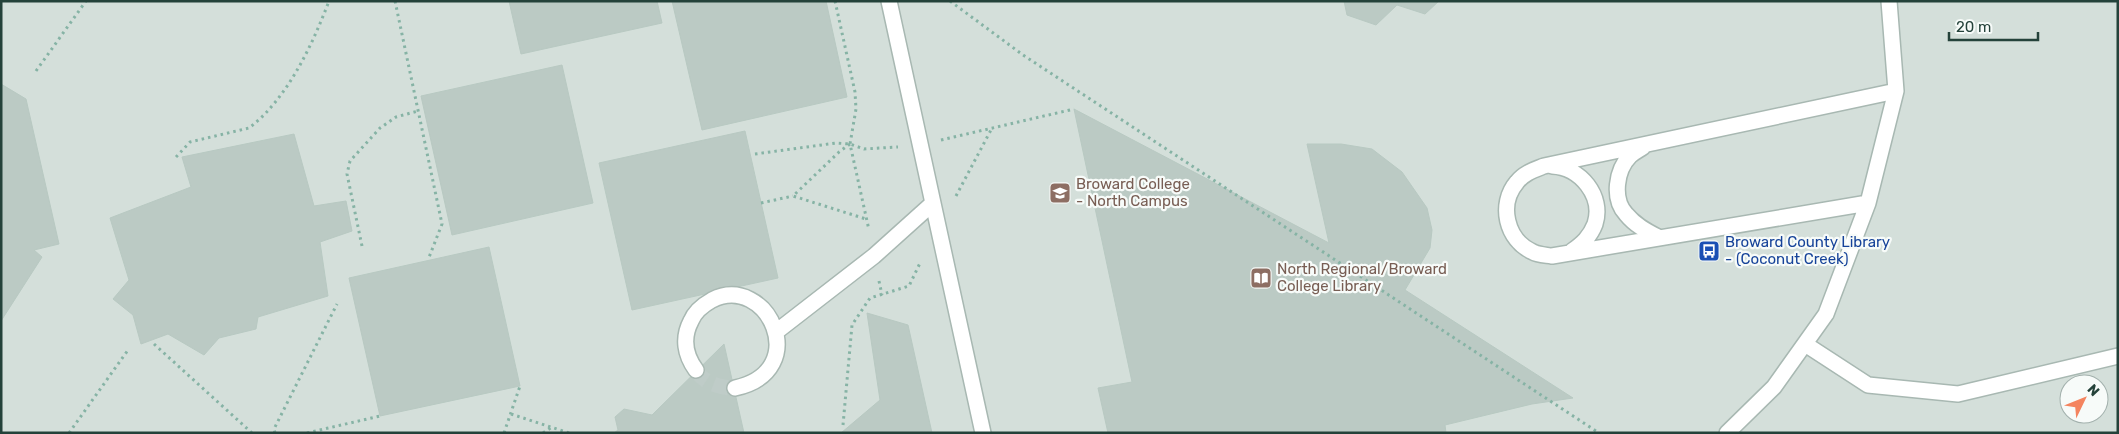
<svg xmlns="http://www.w3.org/2000/svg" width="2119" height="434" font-family="Rubik,sans-serif">
	<style>
		.built { fill: #d4dfda; fill-rule: evenodd }
		.building { fill: #bbcac4; stroke: #b8c9c2 }
		.lines { fill: none; stroke-linecap: round; stroke-linejoin: round }
		.minor-tunnel { stroke: #bfccc8; stroke-width: 15; stroke-dasharray: 15 8; stroke-linecap: butt }
		.minor-casing { stroke: #a8b8b2; stroke-width: 18 }
		.path { stroke: #86b3a5; stroke-width: 3; stroke-dasharray: 2.5 4; stroke-linecap: butt }
		.minor { stroke: #fff; stroke-width: 15 }
		.labels { text-anchor: middle; stroke-width: 4.5; stroke-linejoin: round; paint-order: stroke }
		.education-label { font-size: 15px; fill: #785e54; stroke: #f7fbf9; text-anchor: start }
		.transit-label { font-size: 15px; fill: #164399; stroke: #f7fbf9; text-anchor: start }
	</style>
	<rect width="100%" height="100%" fill="#e6efeb"/>
	<path class="built" d="M1,1H2118V433H1ZM2069,384H2099V414H2069Z"/>
	<path class="building" d="M509,1H657L662,23L521,54Z
		M672,1H826L847,97L702,130Z
		M1344,1H1439L1425,14L1397,5L1376,25L1347,15Z
		M562,65L593,203L452,235L421,96Z
		M1,84L26,99L59,244L34,250L42,257L1,321Z
		M1074,109L1329,243L1307,144H1341L1372,149L1402,172L1427,208L1432,230L1430,248L1405,290L1573,398L1532,404L1445,425L1446,433H1108L1098,388L1132,382Z
		M745,131L778,278L632,310L599,163Z
		M294,134L314,206L346,201L352,231L320,242L328,296L258,317L256,329L219,338L204,355L168,334L141,344L133,315L113,299L129,280L110,218L191,187L182,157Z
		M489,247L520,386L380,416L349,278Z
		M867,313L908,325L932,433H841L880,400Z
		M724,344L744,433H614L618,430L615,417L624,409L652,415Z"/>
	<g class="lines">
		<path class="minor-tunnel" d="M696,370C704,384 721,388 735,388"/>
		<g class="minor-casing">
			<path id="minor" d="M889,1L983,433
				M1643,147C1639,150 1634,152 1630,156C1616,170 1612,199 1626,214C1635,225 1646,231 1658,237
				M1552,166C1580,167 1604,196 1595,224C1590,237 1582,244 1572,251
				M1868,203L1552,256C1546,255 1538,255 1533,252C1506,240 1498,204 1517,182C1524,173 1534,170 1544,166L1896,91
				M776,332L874,256L933,203
				M1805,344L1868,385L1958,394L2118,356
				M696,370C685,355 682,338 691,321C695,311 703,305 712,300C767,272 814,371 735,388
				M1727,433L1774,387L1826,314L1868,203L1896,91L1889,1"/>
		</g>
		<path class="path" d="M395,1L442,224L428,260
			M835,1L855,92L856,109L850,144L869,230
			M950,1L1023,55L1599,433
			M36,71L86,1
			M941,140L1074,109
			M850,144L839,152L793,196L866,219
			M755,154L836,143L850,144L864,149L898,147
			M176,157L190,142L249,128C287,99 312,46 329,1
			M956,196L992,128
			M761,203L793,196
			M362,246L347,174L350,161L380,128L396,117L418,111
			M879,281L882,295
			M154,344L252,433
			M511,414L569,433
			M843,425L852,325L870,298L909,286L921,261
			M69,433L128,350
			M275,433L274,429L337,304
			M307,433L380,416
			M504,433L520,386
			M543,433L552,427"/>
		<use href="#minor" class="minor"/>
	</g>
	<defs>
		<g id="university-square" transform="scale(1.125)"><rect x="-9" y="-9" width="18" height="18" rx="4" fill="#8d6e63" stroke="#f7fbf9"/><path d="M0-5L7-2L0 1L-7-2ZM-4 1L0 2.5L4 1V4Q0 6-4 4Z" fill="#fff"/></g>
		<g id="bus-square" transform="scale(1.125)"><rect x="-9" y="-9" width="18" height="18" rx="4" fill="#1a4fb4" stroke="#f7fbf9"/><path d="M-5-6H5V4H4V6H2V4H-2V6H-4V4H-5ZM-3.5-4V0h7V-4ZM-3.5 1.2v1.5H-2V1.2ZM2 1.2v1.5H3.5V1.2Z" fill="#fff"/></g>
		<g id="library-square" transform="scale(1.125)"><rect x="-9" y="-9" width="18" height="18" rx="4" fill="#8d6e63" stroke="#f7fbf9"/><path d="M-6-4Q-3-5.5-.7-3.5V5Q-3 3-6 4ZM6-4Q3-5.5 .7-3.5V5Q3 3 6 4Z" fill="#fff"/></g>
	</defs>
	<g fill-rule="evenodd">
		<use href="#university-square" x="1060" y="193"/>
		<use href="#bus-square" x="1709" y="251"/>
		<use href="#library-square" x="1261" y="278"/>
	</g>
	<g class="labels">
		<g class="education-label">
			<text x="1076" y="189">Broward College<tspan x="1076" dy="17">- North Campus</tspan></text>
			<text x="1277" y="274">North Regional/Broward<tspan x="1277" dy="17">College Library</tspan></text>
		</g>
		<g class="transit-label">
			<text x="1725" y="247">Broward County Library<tspan x="1725" dy="17">- (Coconut Creek)</tspan></text>
		</g>
	</g>
	<rect width="2119" height="434" fill="none" stroke="#24423a" stroke-width="5"/>
	<g transform="translate(2084 399) rotate(47)"><circle r="24" fill="#f7fbf9" stroke="#a3b1ad"/>
	<path d="M0-4L9 19L0 12L-9 19Z" fill="#f4845f"/>
	<text y="-8" font-size="14" font-weight="bold" text-anchor="middle" fill="#24423a">N</text>
	</g>
	<path d="M1949 32v8h89v-8" fill="none" stroke="#24423a" stroke-width="2.5"/>
	<text x="1956" y="32" font-size="15" fill="#24423a" stroke="#f7fbf9" stroke-width="4" paint-order="stroke">20 m</text>
</svg>
